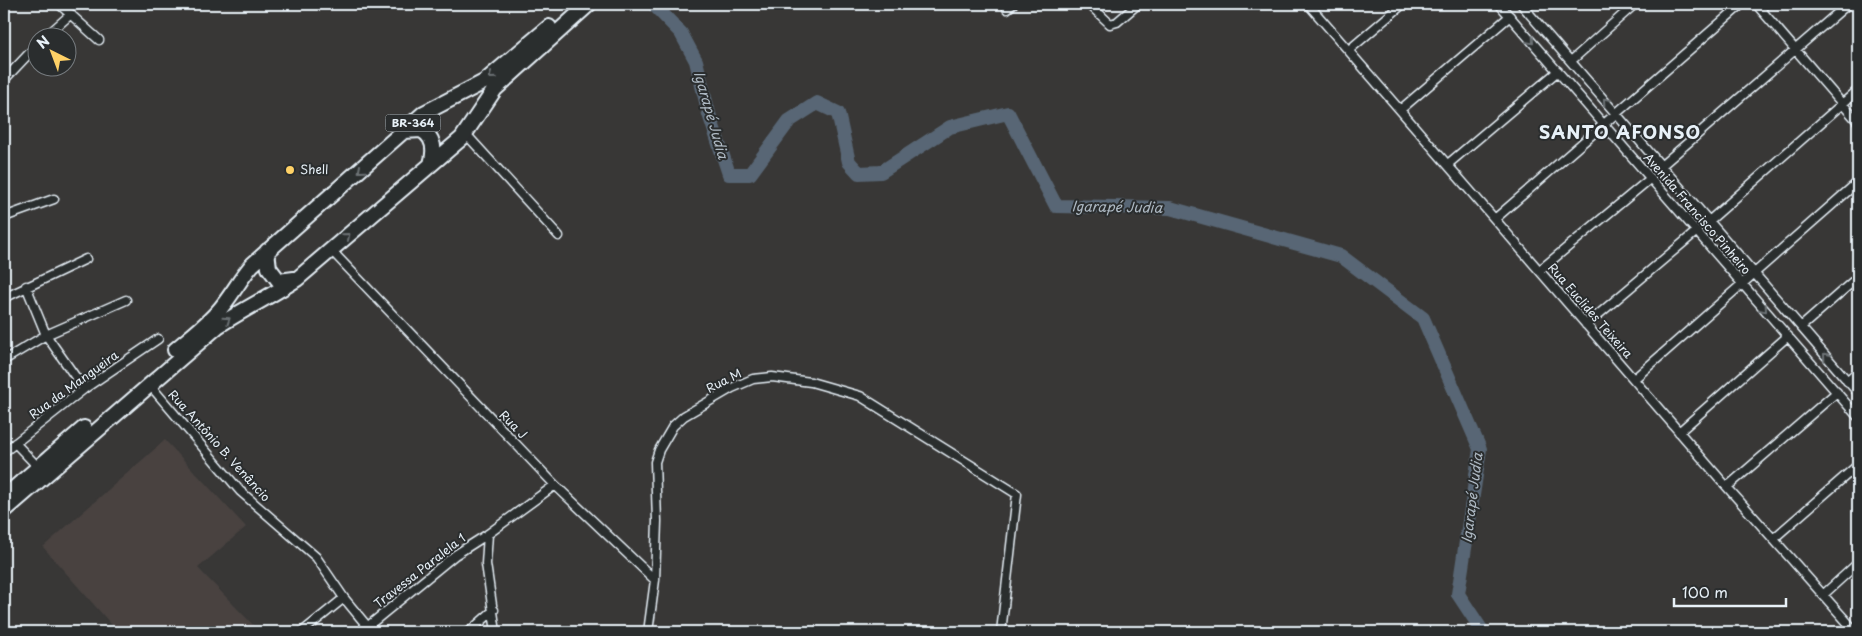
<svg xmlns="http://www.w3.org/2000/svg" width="1862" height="636" font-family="'Playpen Sans',sans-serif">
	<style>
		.built { fill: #484240 }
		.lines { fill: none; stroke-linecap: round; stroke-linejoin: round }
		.river { stroke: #586674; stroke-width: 14 }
		.street-casing { stroke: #e8f1f8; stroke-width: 11 }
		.highway-casing { stroke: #e8f1f8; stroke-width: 18 }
		.street { stroke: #2a2d2e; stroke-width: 8 }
		.highway { stroke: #2a2d2e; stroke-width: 14 }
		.oneway { stroke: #6c7275 }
		.poi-dot { fill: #ffd166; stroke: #2a2d2e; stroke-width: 2 }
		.labels { text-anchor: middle; stroke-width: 4; stroke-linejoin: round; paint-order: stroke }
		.shield { fill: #2a2d2e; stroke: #afb6bb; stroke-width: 1 }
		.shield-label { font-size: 11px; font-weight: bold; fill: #e8f1f8 }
		.poi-label { font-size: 12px; fill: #e8f1f8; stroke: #2a2d2e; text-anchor: start }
		.street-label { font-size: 12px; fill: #e8f1f8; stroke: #2a2d2e }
		.water-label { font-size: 14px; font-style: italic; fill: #aeb9c3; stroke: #2a2d2e }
		.district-label { font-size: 18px; font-weight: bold; letter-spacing: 1px; fill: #e8f1f8; stroke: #2a2d2e }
	</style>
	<rect width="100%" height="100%" fill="#383736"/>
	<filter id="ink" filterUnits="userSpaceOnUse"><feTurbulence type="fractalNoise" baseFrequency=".02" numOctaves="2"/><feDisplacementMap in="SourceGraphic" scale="10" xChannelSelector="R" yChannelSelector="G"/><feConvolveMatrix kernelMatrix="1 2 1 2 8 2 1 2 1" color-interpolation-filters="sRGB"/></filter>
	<g filter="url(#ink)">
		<path class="built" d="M165,440L246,527L198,568L258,630L256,632H118L43,547Z"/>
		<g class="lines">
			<path class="river" d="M653,4L681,33L696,61L709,114L729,174H750L789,121L817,103L838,113L849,162L859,173L881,172L950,127L1008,113L1056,206L1170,208L1341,256L1423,318L1480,449L1458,594L1483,632"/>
			<g class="street-casing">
				<path id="street" d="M59,4L99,40
					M1089,4L1110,24L1117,22L1138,4
					M1308,4L1727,487L1856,632
					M1499,4L1858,417
					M1521,4L1858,393
					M1756,4L1858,122
					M1007,9L1013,4
					M44,38L71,14
					M1349,50L1403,4
					M1571,61L1635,4
					M4,80L38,44
					M1400,110L1510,16
					M465,133L559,236
					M1448,164L1558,71
					M1661,166L1848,4
					M4,217L54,199
					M1496,218L1742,4
					M1709,221L1858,90
					M331,250L555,485L488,534L455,555L367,627
					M1540,270L1651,178
					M26,286L46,335L84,389
					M4,298L86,259
					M1586,325L1697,231
					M1801,327L1858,277
					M4,360L46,335L126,300
					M1634,379L1858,182
					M1847,381L1858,371
					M149,384L240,491L316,557L344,598L372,632
					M1679,432L1788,336
					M15,443L38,467
					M4,452L84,389L158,339
					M555,485L655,580
					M1727,487L1837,392
					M488,534L486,564L496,632
					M1773,539L1858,465
					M1823,595L1858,563
					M302,632L344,598
					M469,632L494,610
					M648,632L655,580L657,521L655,462L659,450L673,426L684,416L732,388L753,379L772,377L811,382L860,396L1017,494L1001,632"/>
			</g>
			<g class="highway-casing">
				<path id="highway" d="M404,131L421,130C435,137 435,151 431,164
					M267,251L269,268L279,281L294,279
					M175,350C191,336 211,322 224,304C234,291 241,278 252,265L424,113L484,82L549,27
					M4,497L84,428
					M4,511L218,326C244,309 271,296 297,279L462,138L495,89L589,4"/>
			</g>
			<use href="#street" class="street"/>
			<use href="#highway" class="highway"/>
		</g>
		<defs><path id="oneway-chevron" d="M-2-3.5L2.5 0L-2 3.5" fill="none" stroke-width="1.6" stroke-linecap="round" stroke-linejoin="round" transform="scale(1.25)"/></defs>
		<g class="oneway">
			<use href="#oneway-chevron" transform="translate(1531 41) rotate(49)"/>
			<use href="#oneway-chevron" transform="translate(492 76) rotate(140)"/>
			<use href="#oneway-chevron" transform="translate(1606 101) rotate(-131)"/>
			<use href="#oneway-chevron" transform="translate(361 170) rotate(139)"/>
			<use href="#oneway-chevron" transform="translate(347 236) rotate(-40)"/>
			<use href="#oneway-chevron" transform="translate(1764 309) rotate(49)"/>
			<use href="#oneway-chevron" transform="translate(227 320) rotate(-34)"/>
			<use href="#oneway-chevron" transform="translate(1826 356) rotate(-131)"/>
		</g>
	</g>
	<circle class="poi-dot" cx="290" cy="170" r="5"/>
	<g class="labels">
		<rect class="shield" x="385.5" y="114.5" width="55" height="17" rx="4"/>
		<g class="shield-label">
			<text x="413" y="127">BR-364</text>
		</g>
		<g class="poi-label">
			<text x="300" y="174">Shell</text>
		</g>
		<g class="street-label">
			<text transform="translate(1697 214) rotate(49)" y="4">Avenida Francisco Pinheiro</text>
			<text transform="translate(1590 311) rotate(49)" y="4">Rua Euclides Teixeira</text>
			<text transform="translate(724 381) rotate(-27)" y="4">Rua M</text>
			<text transform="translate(74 385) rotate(-36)" y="4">Rua da Mangueira</text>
			<text transform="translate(513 425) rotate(46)" y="4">Rua J</text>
			<text transform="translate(219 446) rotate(48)" y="4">Rua Antônio B. Venâncio</text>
			<text transform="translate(420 571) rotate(-38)" y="4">Travessa Paralela 1</text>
		</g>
		<g class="water-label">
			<text transform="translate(711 115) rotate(74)" y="5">Igarapé Judia</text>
			<text transform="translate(1117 207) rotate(1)" y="5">Igarapé Judia</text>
			<text transform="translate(1472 498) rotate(-83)" y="5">Igarapé Judia</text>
		</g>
		<g class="district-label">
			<text x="1620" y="139">SANTO AFONSO</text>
		</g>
	</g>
	<rect width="1862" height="636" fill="none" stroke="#2a2d2e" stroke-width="20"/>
	<rect x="10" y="10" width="1842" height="616" fill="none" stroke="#e8f1f8" stroke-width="2" filter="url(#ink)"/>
	<g transform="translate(52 52) rotate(318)"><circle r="24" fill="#2a2d2e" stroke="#767b7f"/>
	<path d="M0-4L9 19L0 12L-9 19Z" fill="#ffd166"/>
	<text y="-8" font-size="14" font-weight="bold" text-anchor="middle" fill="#e8f1f8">N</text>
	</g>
	<path d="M1674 598v8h112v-8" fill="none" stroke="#e8f1f8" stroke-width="2.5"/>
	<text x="1682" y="598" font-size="15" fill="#e8f1f8" stroke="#2a2d2e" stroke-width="4" paint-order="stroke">100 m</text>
</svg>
